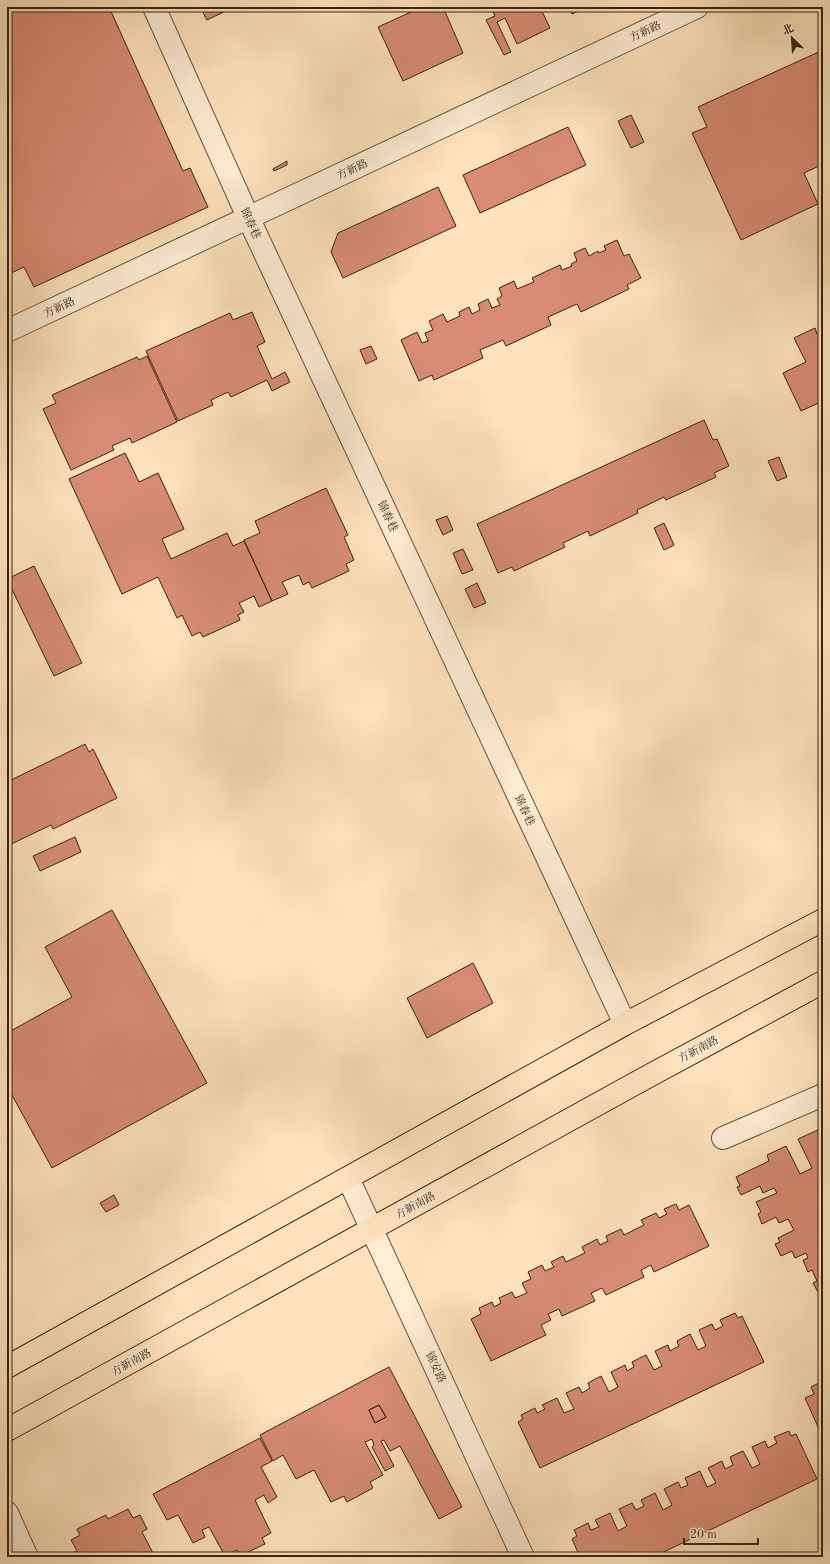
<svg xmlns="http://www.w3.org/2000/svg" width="830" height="1564" font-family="'Old Standard TT','Noto Serif SC',serif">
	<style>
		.building { fill: #d78c73; stroke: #352415; fill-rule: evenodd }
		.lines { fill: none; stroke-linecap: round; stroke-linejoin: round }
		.minor-casing { stroke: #67543f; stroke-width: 24 }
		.major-casing { stroke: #352415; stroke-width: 24 }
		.minor { stroke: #feecd3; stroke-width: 22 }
		.major { stroke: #fee2bc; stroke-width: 22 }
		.labels { text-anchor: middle; stroke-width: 3; stroke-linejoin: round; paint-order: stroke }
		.street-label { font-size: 11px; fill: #352415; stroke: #feecd3 }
	</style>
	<rect width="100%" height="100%" fill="#fee2bc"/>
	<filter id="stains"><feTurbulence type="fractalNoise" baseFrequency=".005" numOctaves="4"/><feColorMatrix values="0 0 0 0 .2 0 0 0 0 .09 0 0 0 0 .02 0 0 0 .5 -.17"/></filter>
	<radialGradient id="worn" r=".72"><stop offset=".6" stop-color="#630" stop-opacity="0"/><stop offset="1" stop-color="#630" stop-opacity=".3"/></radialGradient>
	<path class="building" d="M7,7H109L183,171L190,168L208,207L34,287L24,267L7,275Z
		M200,7H229L230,9L207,20Z
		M422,7H443L463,53L403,81L378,27Z
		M491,7H540L550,28L517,44L505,18L497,22L511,52L504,55L486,20L495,16Z
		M568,7H588L572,14Z
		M823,50V164L804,173L818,204L741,240L692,133L707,127L698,107Z
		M631,115L644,142L631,148L618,121Z
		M568,127L586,165L480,213L463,175Z
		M287,161V165L274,171L273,169Z
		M438,187L456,226L343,278L331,252L338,233Z
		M617,240L624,256L629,254L641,278L627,285L629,289L581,312L577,304L548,317L551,325L506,346L503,340L480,350L483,358L434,380L432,375L419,381L401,340L417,332L422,343L428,341L425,333L433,330L429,321L443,314L447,322L460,316L459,312L469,307L472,314L480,310L478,304L488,299L492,308L500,305L497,299L502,296L499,288L514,281L517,289L534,282L532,278L560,265L562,270L572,266L571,264L577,261L574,253L585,248L589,256L598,251L599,253L606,250L604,246Z
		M252,312L265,342L257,346L272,379L285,372L290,382L272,391L267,380L231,397L228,392L211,400L213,405L178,421L146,351L230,313L233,320Z
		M815,328L817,334L823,331V401L801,411L783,373L806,362L794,338Z
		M371,346L377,359L366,364L360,350Z
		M147,356L177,422L132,443L130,438L112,446L114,450L71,470L43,409L56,403L52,395L137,357L139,360Z
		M704,420L713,440L717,439L729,466L714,473L716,477L666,500L664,497L637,510L638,513L590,536L588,531L563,543L565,547L514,571L512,567L498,573L477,524Z
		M125,453L139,482L158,473L184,529L162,539L171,559L227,533L233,546L244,541L272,601L259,607L254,596L239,603L244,612L238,615L240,620L203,637L200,632L192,636L182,615L177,618L158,577L122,594L69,479Z
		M779,457L787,477L777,481L768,461Z
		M326,488L348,535L344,537L354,560L346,564L349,571L312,588L309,582L303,585L299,575L282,582L288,594L272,601L244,540L260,533L255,521Z
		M447,516L453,530L443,535L436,520Z
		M664,523L674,545L664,550L654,528Z
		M463,549L473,570L462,574L453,553Z
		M34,566L82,663L54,676L7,579Z
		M477,583L486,603L474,608L465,589Z
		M85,744L89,752L93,749L117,798L53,829L51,825L7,846V784L12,782L11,780Z
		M75,837L81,852L40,871L33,856Z
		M112,910L207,1083L52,1168L7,1086V1033L72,997L45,947Z
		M473,963L493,1003L427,1038L407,998Z
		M818,1130L821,1136L823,1135V1289L818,1292L813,1283L817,1281L812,1270L808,1272L803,1260L808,1258L806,1253L795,1258L792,1251L781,1256L775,1244L780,1242L778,1238L794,1230L788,1219L779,1223L776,1217L762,1224L758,1214L761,1212L756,1202L777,1193L774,1188L763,1193L760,1186L741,1195L737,1187L740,1186L736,1177L769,1161L767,1155L786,1146L800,1174L812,1168L798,1139Z
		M114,1195L119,1205L106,1212L100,1203Z
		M676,1204L679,1210L689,1205L709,1246L654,1272L651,1265L641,1270L644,1277L606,1295L602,1288L591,1293L595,1301L562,1316L559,1309L548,1314L551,1320L541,1325L546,1335L491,1361L471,1319L481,1314L479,1308L492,1302L494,1307L501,1303L499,1298L512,1292L515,1298L527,1293L522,1283L531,1279L528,1272L542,1265L545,1271L554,1267L551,1262L563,1256L566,1262L585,1253L582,1247L597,1239L600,1245L608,1241L606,1236L621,1229L624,1235L644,1225L641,1220L656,1213L659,1218L667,1214L664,1209Z
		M735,1313L738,1318L742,1316L764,1362L540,1468L518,1422L523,1419L521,1415L535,1408L537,1413L545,1409L542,1405L557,1398L564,1413L574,1409L566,1393L579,1387L582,1393L590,1388L588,1383L601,1376L609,1392L618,1387L611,1372L625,1365L627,1371L634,1367L632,1362L646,1355L654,1370L662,1366L655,1351L668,1345L670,1351L679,1346L677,1341L690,1334L698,1350L706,1346L699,1330L712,1324L715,1330L723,1326L720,1320Z
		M389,1367L462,1507L439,1519L400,1446L390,1451L384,1440L381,1441L394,1466L385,1471L372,1447L374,1445L372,1439L365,1442L383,1475L370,1482L373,1488L347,1502L344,1496L331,1502L314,1470L296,1479L283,1455L273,1461L260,1435ZM379,1405L386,1417L375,1423L369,1410Z
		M823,1381V1438L805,1398L814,1394L811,1387Z
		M379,1405L386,1417L375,1423L369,1410Z
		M789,1431L791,1436L796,1434L817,1479L653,1557H580L572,1539L577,1536L574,1530L588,1523L591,1530L599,1527L595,1520L610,1513L618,1531L627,1526L619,1509L632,1503L636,1510L644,1506L641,1500L655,1493L663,1510L672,1505L664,1489L678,1482L681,1488L688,1485L685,1478L700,1471L707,1487L716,1483L708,1468L722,1461L725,1469L733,1465L730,1457L743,1451L752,1468L760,1464L752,1447L765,1441L768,1448L777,1443L774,1437Z
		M260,1438L272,1461L261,1467L277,1497L268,1503L264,1495L255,1500L271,1533L262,1538L265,1544L240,1556L237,1550L225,1556L209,1527L202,1530L205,1537L193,1543L178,1515L167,1520L153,1494Z
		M128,1509L133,1518L140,1515L147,1529L142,1532L155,1557H72L71,1554L77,1551L71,1540L80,1535L77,1529L106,1515L108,1519Z"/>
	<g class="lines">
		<g class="minor-casing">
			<path id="minor" d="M154,7L248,217L625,1024
				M7,331L697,7
				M723,1138L823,1095
				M348,1178L523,1557
				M7,1513L27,1557"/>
		</g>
		<g class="major-casing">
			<path id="major" d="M7,1367L625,1024L823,920
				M7,1430L647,1077L823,982"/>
		</g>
		<use href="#minor" class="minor"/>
		<use href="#major" class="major"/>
	</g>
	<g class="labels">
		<g class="street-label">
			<text transform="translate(645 31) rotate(-25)" y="4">方新路</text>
			<text transform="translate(352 169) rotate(-25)" y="4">方新路</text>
			<text transform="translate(251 223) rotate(65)" y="4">锦春巷</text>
			<text transform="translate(59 307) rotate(-25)" y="4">方新路</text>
			<text transform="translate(388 516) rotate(65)" y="4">锦春巷</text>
			<text transform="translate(525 810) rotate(65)" y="4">锦春巷</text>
			<text transform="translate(698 1049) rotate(-28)" y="4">方新南路</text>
			<text transform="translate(415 1205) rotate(-29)" y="4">方新南路</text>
			<text transform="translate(131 1362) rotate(-29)" y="4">方新南路</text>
			<text transform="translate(436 1367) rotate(65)" y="4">锦安路</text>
		</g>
	</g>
	<rect width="830" height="1564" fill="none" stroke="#fee2bc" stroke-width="24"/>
	<rect x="8" y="8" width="814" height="1548" fill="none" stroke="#352415" stroke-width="2"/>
	<rect x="12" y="12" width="806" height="1540" fill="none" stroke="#352415"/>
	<g transform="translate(792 38) rotate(335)" stroke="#feecd3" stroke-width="3" paint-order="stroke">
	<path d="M0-3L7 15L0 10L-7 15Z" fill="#352415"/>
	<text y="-6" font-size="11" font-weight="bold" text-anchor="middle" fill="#352415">北</text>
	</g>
	<path d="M684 1538v6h74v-6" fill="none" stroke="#352415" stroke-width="2"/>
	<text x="690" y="1538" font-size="12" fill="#352415" stroke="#feecd3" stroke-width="3" paint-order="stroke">20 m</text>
	<rect width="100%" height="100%" filter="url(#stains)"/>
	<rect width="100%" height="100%" fill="url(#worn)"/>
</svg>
